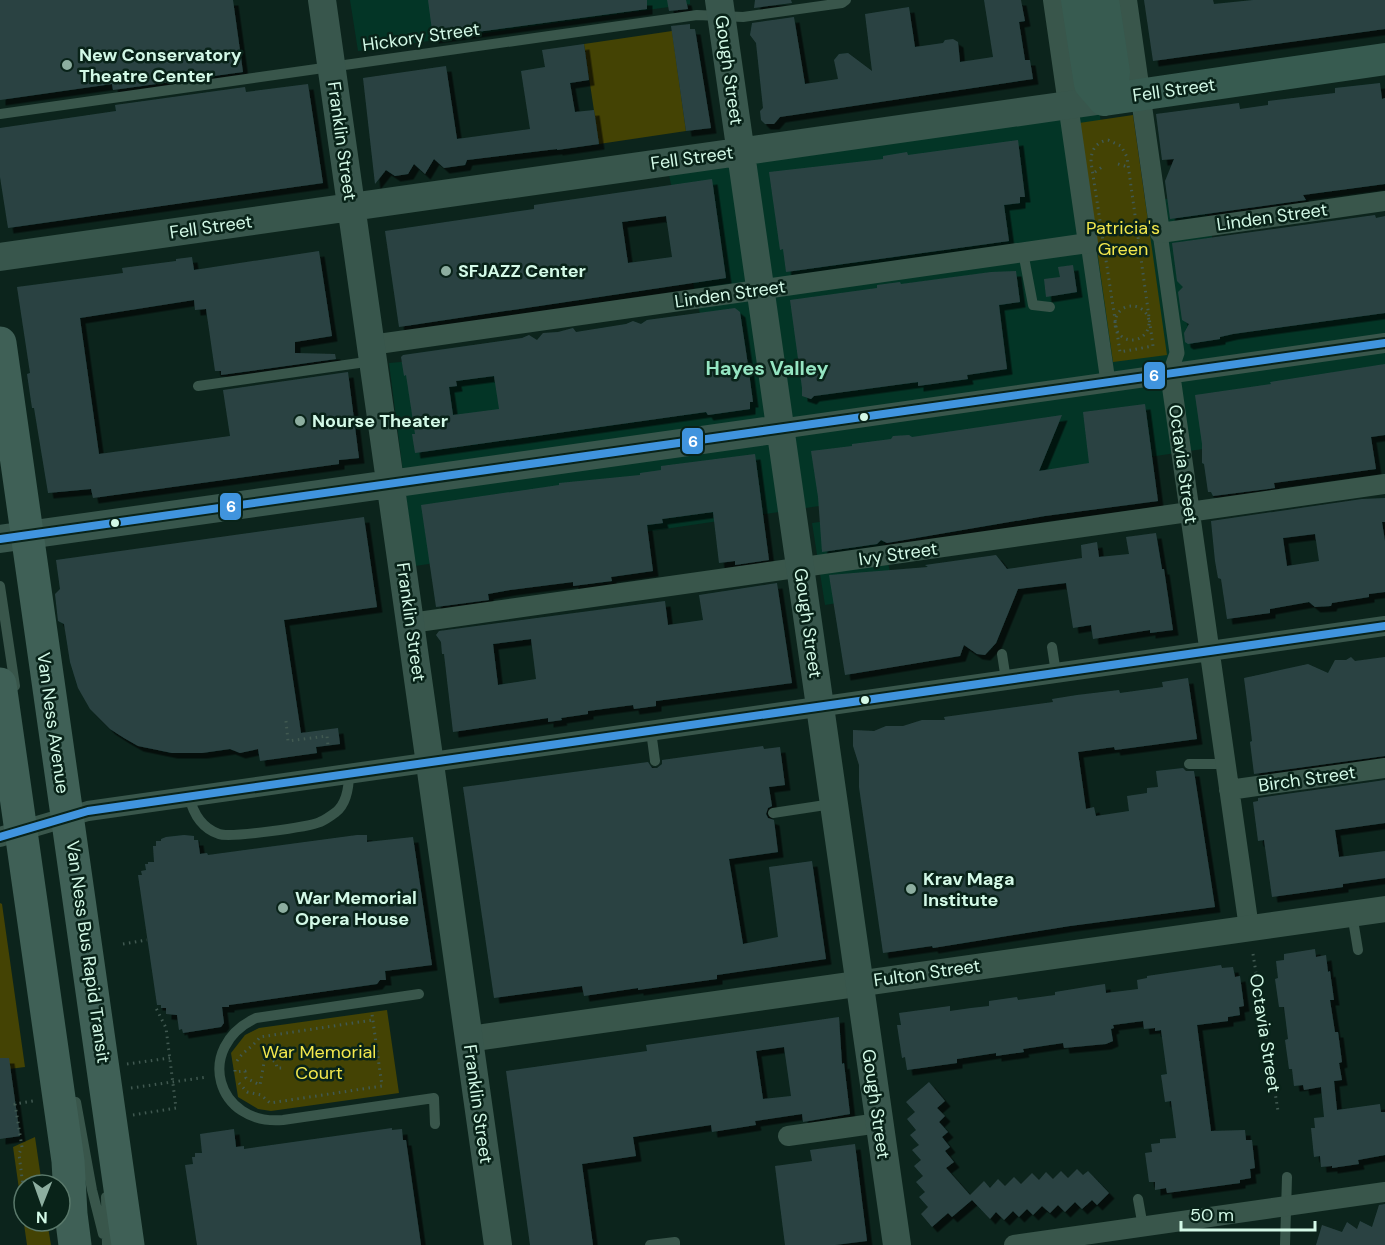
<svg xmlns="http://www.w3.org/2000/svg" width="1385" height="1245" font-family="'DM Sans',sans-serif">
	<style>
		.built { fill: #033526 }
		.green { fill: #444304 }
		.building { fill: #2a4343; fill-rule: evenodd; filter: url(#shadow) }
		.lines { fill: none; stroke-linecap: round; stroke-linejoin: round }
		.path { stroke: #415951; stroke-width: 3; stroke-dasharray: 1.5 4.5; stroke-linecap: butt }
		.service { stroke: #39564b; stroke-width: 10 }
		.pedestrian { stroke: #39564b; stroke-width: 15 }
		.minor { stroke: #39564b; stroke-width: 20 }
		.tertiary { stroke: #39564b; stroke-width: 26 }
		.secondary { stroke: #38564c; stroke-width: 28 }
		.primary { stroke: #375b50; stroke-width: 32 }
		.trunk { stroke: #3f6056; stroke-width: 33 }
		.bus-1-casing { stroke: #092319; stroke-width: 12 }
		.bus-1 { stroke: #4094de; stroke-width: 8 }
		.poi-dot { fill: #8daea0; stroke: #092319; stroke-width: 2 }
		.bus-dot { fill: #d3f9e7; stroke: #092319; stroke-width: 2 }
		.labels { text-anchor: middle; stroke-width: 5; stroke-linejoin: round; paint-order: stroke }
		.street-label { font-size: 18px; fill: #d3f9e7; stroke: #092319 }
		.poi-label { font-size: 18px; font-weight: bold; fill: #d3f9e7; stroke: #092319; text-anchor: start }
		.park-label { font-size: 18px; fill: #f3e84d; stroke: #092319 }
		.neighbourhood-label { font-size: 20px; font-weight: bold; fill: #95e5c2; stroke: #092319 }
		.line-badge { stroke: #092319; stroke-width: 2 }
		.badge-label { font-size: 16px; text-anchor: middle; font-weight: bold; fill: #fff }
	</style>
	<defs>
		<filter id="shadow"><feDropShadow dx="5.5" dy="5.5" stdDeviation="0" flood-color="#0009"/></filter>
	</defs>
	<rect width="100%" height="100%" fill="#0c241c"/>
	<path class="built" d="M350,0H690V4L358,51Z
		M1099,111L1116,200L1204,198L1220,275L1385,251V422L415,566L389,363L705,336L668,171Z
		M879,514L894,594L825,605L812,523Z"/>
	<path class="green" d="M672,31L686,131L599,144L584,44Z
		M1133,115L1167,355L1113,362L1079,123Z
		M0,903L2,904L25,1067L9,1069L0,1065Z
		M387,1010L399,1093L271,1111L258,1109L238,1097L231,1053L245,1035L259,1028Z
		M35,1137L42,1185H24V1221H47L51,1245H27L13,1147Z"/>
	<path class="building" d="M0,0H233L243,72L113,90L112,84L0,100Z
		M428,0H647V9L433,38Z
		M667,0H686L688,9L669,11Z
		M755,0H791L792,3L754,8Z
		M984,0H1021L1025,21L1019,22L1025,60H1030L1033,79L780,117L774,124H765L761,120L760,111L763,108L756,43L750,35L752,23L794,17L805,84L838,79L834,60L839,54L848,53L872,71L865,14L909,7L915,47L943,43L945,40L953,39L958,42L960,62L993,57Z
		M1144,0H1213L1214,4L1253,0H1385V29L1153,61Z
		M690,24V29H695L711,128L686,131L671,26Z
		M584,44L589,80L570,83L575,112L594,110L599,144L557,150V149L467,160L465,165L444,168L434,159L425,174L414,164L408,174L395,176L386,170L375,184L363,78L446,66L457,139L530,129L521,71L545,67L542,50Z
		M1380,83L1382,99L1385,98V184L1303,195L1306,200L1170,219L1165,181L1174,159L1162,160L1156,114L1239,103L1240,109L1268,105V101L1335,93V88Z
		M308,84L323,183L8,228L0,177V128L116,111L115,105L245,87L246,92Z
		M1018,140L1025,197H1020V203L1004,205L1009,241L786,272L783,249L780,250L769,172L883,159V156L907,152L908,155Z
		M712,179L726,278L399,327L385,231L534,209V205ZM666,216L672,257L628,263L622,222Z
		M1375,215L1376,218L1385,216V313L1233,334L1220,337V339L1194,343L1188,344L1185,342L1184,333L1189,324L1182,320L1178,292L1183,287L1177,281L1172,243Z
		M319,251L332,336L295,342V353L335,354L336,359L221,375V371H215L206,309L195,310L194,300L80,318L99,454L230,436L223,390L348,372L359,458L339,460V464L93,498L91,489L48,493L34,408H32L27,374L30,373L17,287L123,273L122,268L176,261V259L192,257L194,270Z
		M1073,265L1077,292L1046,297L1044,279L1060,277L1058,267Z
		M1016,271L1020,302L999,305L1007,369L967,375L968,379L918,386V382L814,396L811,399L802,396V388L790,300L877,288V285L900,282L901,284L991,272Z
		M735,308L740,312L748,365L753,402H750V409L708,415L706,412L415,453L412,434H415L406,375L404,376L401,357L403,355L522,338L529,335L537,340L543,333L558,332L573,328L576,332L626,324L633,321L641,324L647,320ZM494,376L499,409L453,415L449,387L457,386L456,381Z
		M1385,364V435L1371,437L1376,469L1274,483L1275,488L1213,496L1211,492H1208L1204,464L1202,463V444L1195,395L1271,384L1270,382Z
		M1145,404L1158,501L1045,516L887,543L881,540L877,544L822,552L818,497L811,451L852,446V444L891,439L893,436L909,435L912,437L1062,415L1039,471L1070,466L1089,463L1083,412Z
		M755,454L769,560L735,565V561L719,563L713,512L662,519L663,523L647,525L653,571L611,577L612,581L573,586V582L510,590L488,594L489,600L436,607L421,505L559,485V483L640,475V473L661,470V466Z
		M1385,498V522H1382L1385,541V592L1369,594V597L1332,603L1331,606L1315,607L1309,602L1270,609V613L1227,619L1221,579L1218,578L1215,561L1211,521L1362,499ZM1315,534L1319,561L1287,566L1283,538Z
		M364,517L377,607L284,620L301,733L338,728L340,744L316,747L317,753L260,761L258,749L240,753L230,749L202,753H172L138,746L124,738L110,729L90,709L78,688L70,662L64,624L58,621L55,594L60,589L56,560Z
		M1156,533L1162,569H1164L1173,630L1150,633V630L1093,639L1091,625L1073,628L1066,583L1018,589L996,643L985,655L977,654L964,645L960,656L845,675L829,575L928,567L925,565L996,555L1007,569L1082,558L1081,545L1097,542L1099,557L1129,554L1126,537Z
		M777,583L792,683L656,701V706L634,709L633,705L588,711V714L561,718L562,720L548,722V718L453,732L444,654H442L441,642L436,635L439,631L665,601L668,625L703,620L699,595ZM531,639L536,679L498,685L493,644Z
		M1351,657L1355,661L1385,657V756L1254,774L1250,742L1252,741L1250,724L1244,678L1308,664L1328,673L1335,660H1346Z
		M1188,678L1197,739L1115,750L1114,747L1078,752L1086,809L1094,807L1096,816L1129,811L1127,796L1147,793V788L1158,787L1156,771L1183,768L1186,771H1194L1215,907L1070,926L933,948L932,946L883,953L859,787V765L853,746V730L874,731L886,726H903L922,720H945L944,717L1053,702L1052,699L1077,695L1119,690L1120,693L1163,687L1162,682Z
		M763,746L764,749L780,747L785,785L769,787L772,806L768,808L766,814L768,818L774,820L778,852L729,859L743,944L778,937L769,867L812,861L826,959L717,975V979L638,990V988L584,996L582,986L494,998L463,787L648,762L652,768H657L662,764V760Z
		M1385,780V823L1335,830L1339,857L1385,851V878L1343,884V887L1272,897L1264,840L1258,841L1253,802L1258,801V798Z
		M184,835L194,836V840H198L200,854L207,853L208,855L357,835H367V842L413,837L432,965L385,971L386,980H380L377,984L229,1005V1007H222L224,1023L221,1027L183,1033L182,1029L179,1030L177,1015L166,1014V1008H161V1005H157L138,875H142L141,871L146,870L145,864H148V862H154L153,846H156V841H161V839L166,837Z
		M1315,949L1316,957L1326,955L1328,972L1330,971L1334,1000H1330L1335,1032H1338L1342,1062L1339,1063L1342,1080L1334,1081L1337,1110L1380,1104L1381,1112H1385V1155L1358,1160L1359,1164L1332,1168V1166L1321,1167L1320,1156L1314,1157L1311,1128H1315L1314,1118L1324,1117L1321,1087L1304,1090L1303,1085L1294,1086L1292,1069H1289L1285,1040L1288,1039L1284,1007H1279L1275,979L1278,978L1276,961L1284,960V954Z
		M1221,965L1222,968L1233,967L1235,977L1240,976L1244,1006L1239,1007L1240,1015L1228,1017V1021L1197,1025L1211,1131L1245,1130L1246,1140H1252L1255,1168L1250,1169L1251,1178L1240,1180V1183L1167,1193L1166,1188L1155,1190V1182H1149L1145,1153L1152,1152L1151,1144L1160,1143V1139L1176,1138L1171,1101L1165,1102L1161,1075L1167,1074L1161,1030L1155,1031V1028L1144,1029L1143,1021L1113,1025L1114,1028L1111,1029L1113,1041L1106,1044L1064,1048L1063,1043L1023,1049L1024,1052L996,1056V1053L957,1059V1063L907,1070L905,1057L902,1058L897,1025H901L899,1013L950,1006V1011L971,1008L989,1006V1001L1017,997L1018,1000L1055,995V992L1098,985L1105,984L1106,993L1138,989L1137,980L1147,978V976Z
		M839,1017L842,1064L844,1063L850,1114L803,1122L802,1114L755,1121L756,1125L712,1132L711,1125L633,1137L636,1156L582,1164L593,1245H530L506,1071L647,1051L646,1045ZM784,1047L791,1096L763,1099L756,1051Z
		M0,1058H9L20,1136L0,1139Z
		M929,1082L945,1101L937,1108L945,1116L939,1122L948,1132L942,1137L950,1147L945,1151L954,1162L946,1168L970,1195L984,1181L990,1188L998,1179L1005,1186L1014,1177L1021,1184L1032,1173L1039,1180L1046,1172L1053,1179L1061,1171L1068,1178L1077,1169L1083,1175L1088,1171L1109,1193L1097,1205L1092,1200L1082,1209L1075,1202L1065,1212L1058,1205L1050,1213L1042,1206L1033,1215L1027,1209L1019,1217L1013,1211L1004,1220L996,1212L990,1219L972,1200L952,1217L948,1213L932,1227L921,1214L928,1207L919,1197L925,1192L916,1182L923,1176L914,1166L921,1160L912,1150L919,1145L910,1135L916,1130L907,1119L915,1112L906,1102Z
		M392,1128V1130L402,1129L403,1140H406L421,1245H197L185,1165L193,1164L192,1157H195V1153H202L200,1134L234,1129L236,1147L244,1146V1149Z
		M855,1144L867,1241L835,1245H785L775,1166L812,1161L810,1150Z
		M1385,1204V1245H1316L1322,1225L1342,1232L1347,1222L1357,1229L1360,1221L1372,1227L1379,1205Z"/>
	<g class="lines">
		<path class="path" d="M1108,140L1121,146L1127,157L1153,346L1120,352L1091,162C1091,150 1096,142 1108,140Z
			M1118,164L1128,167
			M1095,172L1102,167
			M1105,232C1116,224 1125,224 1136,231
			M1105,247C1118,254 1127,251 1138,241
			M1115 323a17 17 0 1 1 34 0a17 17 0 1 1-34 0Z
			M286,721L288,741L327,736L328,746
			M123,944L147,940
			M1253,954L1278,1111
			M237,1061C243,1051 253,1047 260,1037L373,1020
			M127,1064L170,1058
			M235,1070V1072L245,1071L246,1078L260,1085L265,1057L276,1062L277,1068H284
			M239,1083L247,1092L261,1095L270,1103L382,1086L372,1014
			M131,1088L207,1077
			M133,1115L176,1108L166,1028L155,1006
			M24,1194L19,1154L22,1147L15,1104L33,1101"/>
		<path class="service" d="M0,114L697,15L743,17L842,3L846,0
			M1023,252L1033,305L1050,307
			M198,386L373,361
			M0,586L15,686
			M1052,647L1056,673
			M1002,654L1006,680
			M651,731L655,761
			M1189,764H1225
			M189,796C193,813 201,828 219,834C230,838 309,827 320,822C325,820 332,815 336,812C347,803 349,787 349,773
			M773,813L832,804
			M1352,914L1358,950
			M419,994L256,1018C194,1047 216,1126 283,1120L434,1098L435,1124
			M76,1102L92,1190L103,1234
			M106,1197L107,1245
			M1138,1199L1143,1227
			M650,1245L675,1242V1245
			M1285,1245L1287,1177"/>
		<path class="pedestrian" d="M1160,233L1177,353L1170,373
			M1088,243L1108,382"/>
		<path class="minor" d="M1127,0L1160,233L1385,201
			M371,345L1088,243L1053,0
			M1170,373L1249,928
			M780,429L1385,343
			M411,623L1385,484
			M1229,790L1385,768
			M0,837L88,811L1385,626
			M788,1136L879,1123
			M1014,1245L1385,1192"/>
		<path class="tertiary" d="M469,1039L1385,909"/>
		<path class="secondary" d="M322,0L498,1245
			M719,0L897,1245
			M0,257L1104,100
			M0,539L780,429"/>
		<path class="primary" d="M1077,0L1090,84L1104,100
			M1103,0L1114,72L1113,82L1104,100
			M1104,100L1385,59"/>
		<path class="trunk" d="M0,343L128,1245
			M0,684L68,1161L71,1214L75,1245"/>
		<g class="bus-1-casing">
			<path id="bus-1" d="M0,539L1385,343
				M0,837L88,811L1385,626"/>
		</g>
		<use href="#bus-1" class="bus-1"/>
	</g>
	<g class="poi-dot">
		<circle cx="67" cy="65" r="6"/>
		<circle cx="446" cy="271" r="6"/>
		<circle cx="300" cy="421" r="6"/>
		<circle cx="911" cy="889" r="6"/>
		<circle cx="283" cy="908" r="6"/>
	</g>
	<g class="bus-dot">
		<circle cx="864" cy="417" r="5"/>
		<circle cx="115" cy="523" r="5"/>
		<circle cx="865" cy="700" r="5"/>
	</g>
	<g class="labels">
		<g class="street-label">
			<text transform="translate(421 37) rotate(-8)" y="6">Hickory Street</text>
			<text transform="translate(729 70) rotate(82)" y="6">Gough Street</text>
			<text transform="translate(1174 90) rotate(-8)" y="6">Fell Street</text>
			<text transform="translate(342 141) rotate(82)" y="6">Franklin Street</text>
			<text transform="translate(692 158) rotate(-8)" y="6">Fell Street</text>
			<text transform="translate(1272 217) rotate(-8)" y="6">Linden Street</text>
			<text transform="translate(211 227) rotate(-8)" y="6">Fell Street</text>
			<text transform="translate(730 294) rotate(-8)" y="6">Linden Street</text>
			<text transform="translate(1183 464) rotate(82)" y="6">Octavia Street</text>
			<text transform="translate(898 554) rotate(-8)" y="6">Ivy Street</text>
			<text transform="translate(411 622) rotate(82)" y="6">Franklin Street</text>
			<text transform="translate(808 623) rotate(82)" y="6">Gough Street</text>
			<text transform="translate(53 723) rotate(82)" y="6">Van Ness Avenue</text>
			<text transform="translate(1307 779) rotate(-8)" y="6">Birch Street</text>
			<text transform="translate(88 952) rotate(82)" y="6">Van Ness Bus Rapid Transit</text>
			<text transform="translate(927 973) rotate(-8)" y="6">Fulton Street</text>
			<text transform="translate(1265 1033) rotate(81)" y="6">Octavia Street</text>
			<text transform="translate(478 1104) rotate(82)" y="6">Franklin Street</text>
			<text transform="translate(876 1104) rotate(82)" y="6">Gough Street</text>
		</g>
		<g class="poi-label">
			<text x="79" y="61">New Conservatory<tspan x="79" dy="21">Theatre Center</tspan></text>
			<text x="458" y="277">SFJAZZ Center</text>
			<text x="312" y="427">Nourse Theater</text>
			<text x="923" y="885">Krav Maga<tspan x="923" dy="21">Institute</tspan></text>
			<text x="295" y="904">War Memorial<tspan x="295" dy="21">Opera House</tspan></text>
		</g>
		<g class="park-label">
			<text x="1123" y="234">Patricia's<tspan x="1123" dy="21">Green</tspan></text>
			<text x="319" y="1058">War Memorial<tspan x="319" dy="21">Court</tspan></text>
		</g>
		<g class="neighbourhood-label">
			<text x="767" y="375">Hayes Valley</text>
		</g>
	</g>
	<g class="line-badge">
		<rect x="1143" y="361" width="23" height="29" rx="6" fill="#4094de"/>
		<rect x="681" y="427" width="23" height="28" rx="6" fill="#4094de"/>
		<rect x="219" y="492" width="23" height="29" rx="6" fill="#4094de"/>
	</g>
	<g class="badge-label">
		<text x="1154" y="381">6</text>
		<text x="693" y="447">6</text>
		<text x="231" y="512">6</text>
	</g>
	<g transform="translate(42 1203) rotate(181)"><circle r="28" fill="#092319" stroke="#5a796b" stroke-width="1.5"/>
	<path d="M0-4.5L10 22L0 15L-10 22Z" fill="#8daea0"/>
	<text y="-9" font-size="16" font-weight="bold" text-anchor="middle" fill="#d3f9e7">N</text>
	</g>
	<path d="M1181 1221v9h134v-9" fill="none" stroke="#d3f9e7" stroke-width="3"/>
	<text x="1190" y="1221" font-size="18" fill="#d3f9e7" stroke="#092319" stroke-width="4.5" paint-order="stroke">50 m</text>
</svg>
